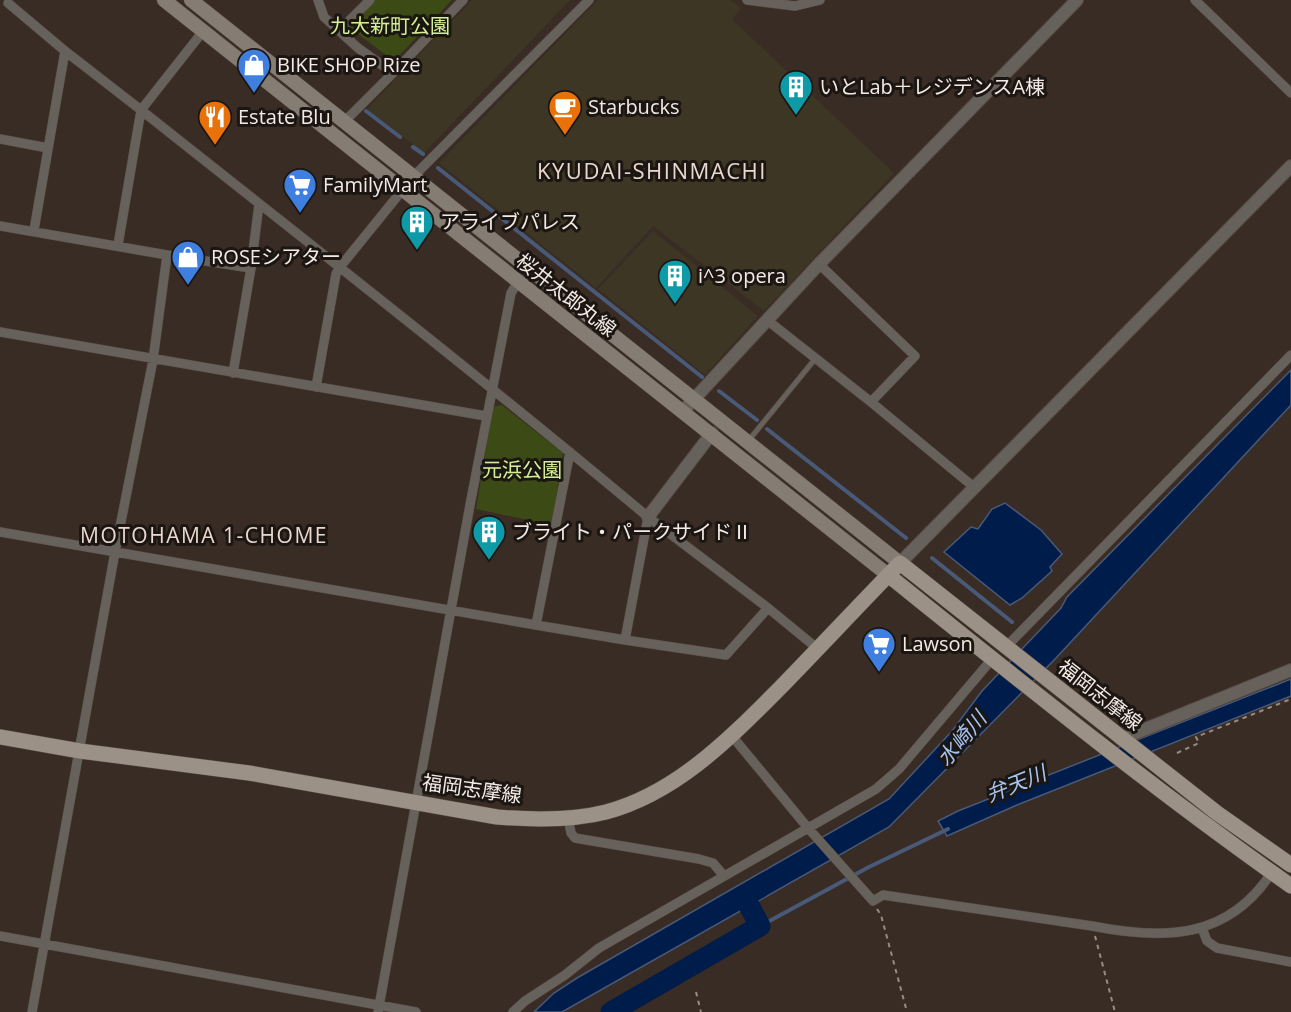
<svg xmlns="http://www.w3.org/2000/svg" width="1291" height="1012" font-family="'Open Sans','Noto Sans JP',sans-serif">
	<style>
		.commercial { fill: #3e3625 }
		.green { fill: #3c4b16 }
		.water { fill: #001c4a; stroke: #495a78; stroke-width: 1.5 }
		.lines { fill: none; stroke-linecap: round; stroke-linejoin: round }
		.stream { stroke: #495a78; stroke-width: 4 }
		.river { stroke: #001c4a; stroke-width: 21 }
		.service-casing { stroke: #574a43; stroke-width: 6 }
		.minor-casing { stroke: #574a43; stroke-width: 10 }
		.tertiary-casing { stroke: #574a43; stroke-width: 14 }
		.secondary-casing { stroke: #574a43; stroke-width: 15 }
		.primary-casing { stroke: #574a43; stroke-width: 16 }
		.path { stroke: #978c85; stroke-width: 2; stroke-dasharray: 4.5 4.5; stroke-linecap: butt }
		.service { stroke: #66615b; stroke-width: 4.5 }
		.minor { stroke: #66615b; stroke-width: 9 }
		.tertiary { stroke: #66615b; stroke-width: 12 }
		.secondary { stroke: #857c74; stroke-width: 14 }
		.primary { stroke: #9c9186; stroke-width: 15 }
		.labels { text-anchor: middle; stroke-width: 6; stroke-linejoin: round; paint-order: stroke }
		.park-label { font-size: 20px; fill: #d3f194; stroke: #1c1612 }
		.poi-label { font-size: 20px; fill: #f3eae4; stroke: #1c1612; text-anchor: start }
		.street-label { font-size: 20px; fill: #f3eae4; stroke: #1c1612 }
		.neighbourhood-label { font-size: 21px; letter-spacing: 1.5px; fill: #ead8ce; stroke: #1c1612 }
		.water-label { font-size: 21px; font-style: italic; fill: #a6c4f2; stroke: #1c1612 }
		.quarter-label { font-size: 22px; letter-spacing: 1.5px; fill: #ead8ce; stroke: #1c1612 }
	</style>
	<rect width="100%" height="100%" fill="#392c24"/>
	<path class="commercial" d="M472,0H570L424,153L367,109Z
		M598,0H730L741,8L732,19L894,173L764,311L653,226L596,288L439,163Z
		M653,231L758,316L705,375L598,289Z"/>
	<path class="green" d="M374,0H452L394,61L350,28V25Z
		M502,405L563,453L552,525L476,509L493,407Z"/>
	<path class="water" d="M1291,370V405L1056,658L889,827L562,1012H534L554,993L577,978L889,799L952,731L982,691L1061,608L1067,597Z
		M1005,503L1041,530L1062,554L1050,567L1052,571L1022,598L1010,605L944,552L971,527L978,529L992,509Z
		M1291,679V696L1017,805L947,836L938,821L958,811Z"/>
	<g class="lines">
		<path class="stream" d="M366,111L400,137
			M413,147L423,154
			M438,168L702,377
			M719,391L757,420
			M767,429L906,538
			M932,558L1012,622
			M760,926L869,867L948,829"/>
		<path class="river" d="M611,1012L760,926L744,896L759,888"/>
		<g class="service-casing">
			<path id="service" d="M749,440L815,359"/>
		</g>
		<g class="minor-casing">
			<path id="minor" d="M318,0L324,17L358,48L393,73L345,121
				M747,0L795,6L820,0
				M1195,0L1291,93
				M8,3L65,51L34,230
				M339,31L370,0
				M65,51L141,110L204,30
				M393,73L463,0
				M0,139L48,148
				M0,226L167,255L251,268
				M118,245L141,110C311,245 482,378 648,517L625,640L536,625L570,452
				M767,320L871,402L915,356L819,264
				M0,332L486,416
				M233,373L251,268L259,204
				M316,387L336,274L340,267L413,177L589,0
				M871,402L975,488
				M648,517L768,608L818,649
				M0,532L536,625
				M625,640L726,655L768,608
				M1006,647L1291,355
				M732,736L808,828L873,901L883,895L1092,926C1163,940 1228,940 1272,872
				M568,818L571,833L575,838L699,859L713,863L724,876
				M1202,928L1207,941L1217,948L1291,962
				M0,936L416,1012
				M32,1012L115,552L153,360L167,255
				M378,1012L470,505L511,293L518,282
				M513,1012L525,1001L565,975L599,948L876,789L899,769L992,659"/>
		</g>
		<g class="tertiary-casing">
			<path id="tertiary" d="M683,411L819,264L1077,0
				M648,517L712,433
				M900,563L1291,166
				M1121,739L1291,670"/>
		</g>
		<g class="secondary-casing">
			<path id="secondary" d="M164,0L888,575
				M191,0L900,563"/>
		</g>
		<g class="primary-casing">
			<path id="primary" d="M888,575C1020,681 1152,788 1291,886
				M0,737L80,751L249,773L497,817C533,820 571,821 606,812C677,793 730,738 780,688C820,647 860,604 900,563L1217,813L1291,865"/>
		</g>
		<path class="path" d="M1177,753L1199,743L1196,737L1291,699
			M877,909L881,915L907,1012
			M1095,936L1115,1012
			M696,992L701,1012"/>
		<use href="#service" class="service"/>
		<use href="#minor" class="minor"/>
		<use href="#tertiary" class="tertiary"/>
		<use href="#secondary" class="secondary"/>
		<use href="#primary" class="primary"/>
	</g>
	<defs>
		<g id="shop-pin" transform="scale(1.725)"><path d="M0 17L-7.5 6A9.5 9.5 0 1 1 7.5 6Z" fill="#3f7fe0" stroke="#1c1612"/><path d="M-5-2.5h2.3a2.7 3.5 0 0 1 5.4 0H5L5.5 6h-11ZM-1.5-2.5h3a1.5 2.3 0 0 0-3 0Z" fill="#fff"/></g>
		<g id="building-pin" transform="scale(1.725)"><path d="M0 17L-7.5 6A9.5 9.5 0 1 1 7.5 6Z" fill="#0f9aa8" stroke="#1c1612"/><path d="M-4-6H4V6H1V3H-1V6H-4ZM-2.5-4.3h1.7v1.8h-1.7ZM.8-4.3h1.7v1.8H.8ZM-2.5-1h1.7V.8h-1.7ZM.8-1h1.7V.8H.8Z" fill="#fff"/></g>
		<g id="cafe-pin" transform="scale(1.725)"><path d="M0 17L-7.5 6A9.5 9.5 0 1 1 7.5 6Z" fill="#e8710a" stroke="#1c1612"/><path d="M-5.5-4.5H6V0H3Q3 3.5 0 3.5H-2.5Q-5.5 3.5-5.5 0ZM3-3.2v2h1.7v-2ZM-6 4.5H4V6H-6Z" fill="#fff"/></g>
		<g id="restaurant-pin" transform="scale(1.725)"><path d="M0 17L-7.5 6A9.5 9.5 0 1 1 7.5 6Z" fill="#e8710a" stroke="#1c1612"/><path d="M-5-6h1v4h1v-4h1v4h1v-4h1v5L-1.5 .5V6h-2V.5L-5-1ZM5-6V6H3V1.5H1.5Q1.5-4 5-6Z" fill="#fff"/></g>
		<g id="supermarket-pin" transform="scale(1.725)"><path d="M0 17L-7.5 6A9.5 9.5 0 1 1 7.5 6Z" fill="#3f7fe0" stroke="#1c1612"/><path d="M-6-5.5h2.5l.6 2H6L4.5 2H-2.5L-4.4-4H-6ZM-1.5 3.2a1.3 1.3 0 1 0 .1 0ZM3 3.2a1.3 1.3 0 1 0 .1 0Z" fill="#fff"/></g>
	</defs>
	<g fill-rule="evenodd">
		<use href="#shop-pin" x="254" y="65"/>
		<use href="#building-pin" x="796" y="87"/>
		<use href="#cafe-pin" x="565" y="107"/>
		<use href="#restaurant-pin" x="215" y="117"/>
		<use href="#supermarket-pin" x="300" y="185"/>
		<use href="#building-pin" x="417" y="222"/>
		<use href="#shop-pin" x="188" y="257"/>
		<use href="#building-pin" x="675" y="276"/>
		<use href="#building-pin" x="489" y="532"/>
		<use href="#supermarket-pin" x="879" y="644"/>
	</g>
	<g class="labels">
		<g class="park-label">
			<text x="390" y="33">九大新町公園</text>
			<text x="522" y="477">元浜公園</text>
		</g>
		<g class="poi-label">
			<text x="277" y="72">BIKE SHOP Rize</text>
			<text x="819" y="94">いとLab＋レジデンスA棟</text>
			<text x="588" y="114">Starbucks</text>
			<text x="238" y="124">Estate Blu</text>
			<text x="323" y="192">FamilyMart</text>
			<text x="440" y="229">アライブパレス</text>
			<text x="211" y="264">ROSEシアター</text>
			<text x="698" y="283">i^3 opera</text>
			<text x="512" y="539">ブライト・パークサイドⅡ</text>
			<text x="902" y="651">Lawson</text>
		</g>
		<g class="street-label">
			<text transform="translate(566 295) rotate(38)" y="7">桜井太郎丸線</text>
			<text transform="translate(1100 695) rotate(38)" y="7">福岡志摩線</text>
			<text transform="translate(472 789) rotate(8)" y="7">福岡志摩線</text>
		</g>
		<g class="neighbourhood-label">
			<text x="204" y="543">MOTOHAMA 1-CHOME</text>
		</g>
		<g class="water-label">
			<text transform="translate(962 739) rotate(-50)" y="7">水崎川</text>
			<text transform="translate(1016 784) rotate(-22)" y="7">弁天川</text>
		</g>
		<g class="quarter-label">
			<text x="652" y="179">KYUDAI-SHINMACHI</text>
		</g>
	</g>
</svg>
